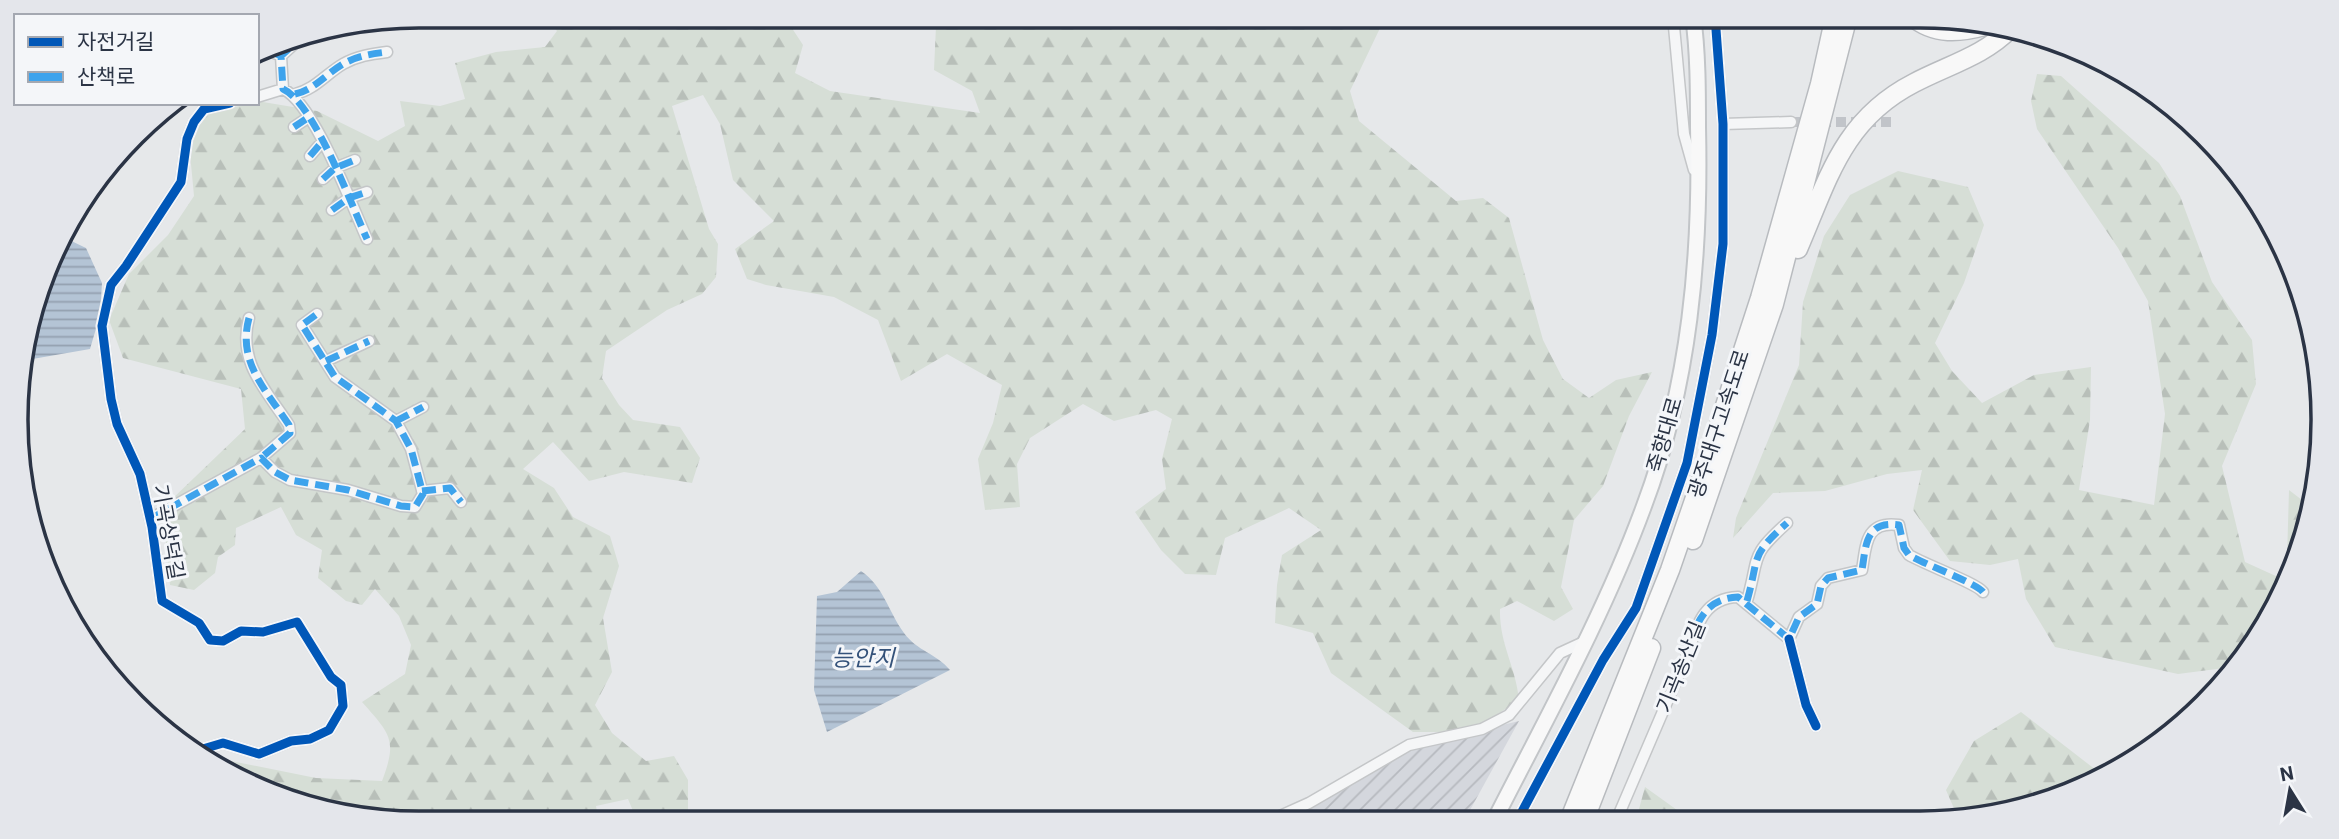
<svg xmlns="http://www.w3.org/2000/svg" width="2339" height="839" font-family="Roboto,'Noto Sans KR',sans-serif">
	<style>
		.industrial { fill: url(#industrial-furrows) }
		.forest { fill: url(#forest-firs) }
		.water { fill: url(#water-rules) }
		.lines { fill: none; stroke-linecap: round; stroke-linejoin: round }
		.street-tunnel { stroke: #c1c4c9; stroke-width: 10; stroke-dasharray: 10 5; stroke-linecap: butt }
		.street-casing { stroke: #c4c6c8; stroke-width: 13 }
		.primary-casing { stroke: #c2c5c8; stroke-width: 18 }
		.highway-casing { stroke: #b8bbbf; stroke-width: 21 }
		.street { stroke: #f5f6f7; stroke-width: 10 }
		.primary { stroke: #f8f8f8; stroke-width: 14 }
		.highway { stroke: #f8f8f8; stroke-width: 18 }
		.quiet { stroke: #3ea3ec; stroke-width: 7; stroke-dasharray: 14 7; stroke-linecap: butt }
		.cycleway-casing { stroke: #f4f6f9; stroke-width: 13 }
		.cycleway { stroke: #0057b8; stroke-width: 9 }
		.labels { text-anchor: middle; stroke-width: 6; stroke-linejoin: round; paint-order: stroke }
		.street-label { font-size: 21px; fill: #2b3445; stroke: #f4f6f9 }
		.water-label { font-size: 23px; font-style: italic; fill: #34527a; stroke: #f4f6f9 }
		.rim { fill: none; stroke: #2b3445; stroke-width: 3.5 }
	</style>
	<defs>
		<pattern id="industrial-furrows" width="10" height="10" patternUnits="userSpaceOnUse" patternTransform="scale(1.75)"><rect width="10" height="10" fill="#d4d7dd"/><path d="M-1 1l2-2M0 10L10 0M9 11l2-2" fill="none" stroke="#b6b9bf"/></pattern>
		<pattern id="forest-firs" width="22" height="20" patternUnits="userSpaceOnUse" patternTransform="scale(1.75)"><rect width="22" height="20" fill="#d6ded6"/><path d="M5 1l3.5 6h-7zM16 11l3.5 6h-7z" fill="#b8bfb9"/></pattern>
		<pattern id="water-rules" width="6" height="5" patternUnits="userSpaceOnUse" patternTransform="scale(1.75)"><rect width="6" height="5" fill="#b4c4d5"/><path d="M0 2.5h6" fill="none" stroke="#93a0af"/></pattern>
	</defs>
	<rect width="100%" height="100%" fill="#e6e8ea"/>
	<path class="industrial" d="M1519,721L1464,821H1280L1410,747Z"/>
	<path class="forest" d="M545,16H784L803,45L795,73L830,91L980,113L972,91L934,70L936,26L925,16H1397L1381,26L1350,91L1359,121L1456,201L1483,198L1509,218L1543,340L1563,379L1589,398L1616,380L1652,372L1629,416L1603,486L1574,520L1561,587L1573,609L1554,621L1517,601L1500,609C1499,643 1516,667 1519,700L1483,724L1444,732H1413L1331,673L1313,633L1275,623L1277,585L1282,555L1321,530L1289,508L1225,538L1216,575L1185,574L1161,550L1135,512L1166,489L1162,459L1172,419L1156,410L1114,421L1083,404L1030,438L1017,464L1020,507L985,510L978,459L993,423L1002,385L947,354L901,381L878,320L834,297L766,285L747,279L735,249L774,221L733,180L720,124L703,95L672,106L709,229L718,244L716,277L702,294L667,310L606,351L602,378L619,405L633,420L680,427L700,458L692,483L624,472L589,481L553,442L523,469L554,488L573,517L610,536L619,566L603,618L612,672L595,705L612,733L646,761L674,756L688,780V823H638L628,799L596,806L599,823H420L315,809L206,756L316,778L382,781C398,739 390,734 362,702L405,674L411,645L399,616L375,589L362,605L346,601L318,578L322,550L296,535L281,507L236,528L235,545L218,557L215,573L194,590L170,585L165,532L170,501L245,429L241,389L123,358L109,320L129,274L168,235L194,196L189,143L206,112L257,103V101L317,111L378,141L405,126L400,101L440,106L465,99L455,63L496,52L545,47L557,31Z
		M2037,74L2061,76L2159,163L2180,196L2212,282L2252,340L2256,384L2222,466L2245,562L2278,577L2287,558L2289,490L2311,507L2309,524L2269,622L2232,667L2178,674L2055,647L2026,599L2018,559L1990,565L1950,561L1913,510L1922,470L1887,474L1825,491L1773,493L1733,538L1736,518L1799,365L1803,302L1824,236L1850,195L1898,171L1968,187L1984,225L1964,283L1935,343L1952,371L1982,403L2034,375L2091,367L2090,420L2079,490L2154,505L2165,414L2148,301L2118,248L2037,129L2031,101Z
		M2021,712L2105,777L1973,820H1959L1946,790L1974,741Z
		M1645,787L1691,820H1636Z"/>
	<path class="water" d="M63,237L86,248L102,283L100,315L90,349L21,361Z
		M861,571C884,587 888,611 904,633C917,651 937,654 950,670L827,732L814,690L817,596L837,592Z"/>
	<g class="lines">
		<path class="street-tunnel" d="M1791,122H1893"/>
		<g class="street-casing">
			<path id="street" d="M1673,16L1684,134L1694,170
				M268,50L281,56
				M283,89C314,103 351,204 367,239
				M283,89L281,56L304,35
				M295,94C314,90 326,74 343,64C357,56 371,54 387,52
				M257,97L283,89
				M1723,124L1791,122
				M294,127L309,117
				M310,156L322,142
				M323,179L335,168L355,160
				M332,210L349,198L367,192
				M249,318C237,362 266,390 289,425L290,433L261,458
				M326,361L369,341
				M396,421L423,407
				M422,491L450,488L461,502
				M150,519L261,458L275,472L290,480L348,490L401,506L415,507L423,494L411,449L396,421L335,377L302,325L317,314
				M1747,601C1760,555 1749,557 1787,523
				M1789,639L1806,705L1816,726
				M196,751L223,743L259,754L291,741L310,739L329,730L343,706L341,685L331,677L297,622L263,632L241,631L223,641L210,640L199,623L162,601L152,527L140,474L117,424L111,399L102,326L111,285L126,266L181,182L187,139L194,122L204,109L230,103
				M1269,821L1309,803L1409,745L1482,729L1509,715L1560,653L1586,641
				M1517,821L1603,660L1636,608L1687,463L1712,335L1723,244V124L1715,16
				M1616,821L1688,653C1697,625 1704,598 1738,597L1789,639L1799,617L1817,604L1821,586L1828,578L1862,570C1866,546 1865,520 1899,525L1904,548L1909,555C1926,565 1976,583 1983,592"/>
		</g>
		<g class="primary-casing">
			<path id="primary" d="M1494,821C1547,717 1604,615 1644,506C1690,384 1701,255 1698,127C1698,90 1698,52 1693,16"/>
		</g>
		<g class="highway-casing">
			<path id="highway" d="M1911,16C1935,36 1960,33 1988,25
				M1798,249C1828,180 1842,120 1914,83C1948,65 1984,56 2011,28
				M1693,540L1774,304L1848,16
				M1569,821L1670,570L1698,489L1760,298L1820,84L1835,16
				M1584,821L1651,648"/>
		</g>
		<use href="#street" class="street"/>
		<use href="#primary" class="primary"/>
		<use href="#highway" class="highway"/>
		<path class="quiet" d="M304,35L281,56L283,89C314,103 351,204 367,239
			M268,50L281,56
			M295,94C314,90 326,74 343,64C357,56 371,54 387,52
			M294,127L309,117
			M310,156L322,142
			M323,179L335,168L355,160
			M332,210L349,198L367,192
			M249,318C237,362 266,390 289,425L290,433L261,458
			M326,361L369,341
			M396,421L423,407
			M422,491L450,488L461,502
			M150,519L261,458L275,472L290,480L348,490L401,506L415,507L423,494L411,449L396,421L335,377L302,325L317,314
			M1747,601C1760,555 1749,557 1787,523
			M1697,625C1706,607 1717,598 1738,597L1789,639L1799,617L1817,604L1821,586L1828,578L1862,570C1866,546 1865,520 1899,525L1904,548L1909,555C1926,565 1976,583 1983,592"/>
		<g class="cycleway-casing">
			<path id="cycleway" d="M1789,639L1806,705L1816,726
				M196,751L223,743L259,754L291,741L310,739L329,730L343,706L341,685L331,677L297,622L263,632L241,631L223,641L210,640L199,623L162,601L152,527L140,474L117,424L111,399L102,326L111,285L126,266L181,182L187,139L194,122L204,109L230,103
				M1517,821L1603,660L1636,608L1687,463L1712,335L1723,244V124L1715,16"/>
		</g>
		<use href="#cycleway" class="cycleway"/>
	</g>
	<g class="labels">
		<g class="street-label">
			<text transform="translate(1719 424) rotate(-72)" y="7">광주대구고속도로</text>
			<text transform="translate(1665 435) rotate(-74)" y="7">죽향대로</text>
			<text transform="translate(168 532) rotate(80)" y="7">기곡상덕길</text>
			<text transform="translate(1681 667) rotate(-68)" y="7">기곡송산길</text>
		</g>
		<g class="water-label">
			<text x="863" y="666">능안지</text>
		</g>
	</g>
	<path d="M0 0H2339V839H0ZM419 28H1920A391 391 0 0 1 2311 419V420A391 391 0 0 1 1920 811H419A391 391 0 0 1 28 420V419A391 391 0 0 1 419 28Z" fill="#e4e6eb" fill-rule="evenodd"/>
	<path class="rim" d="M419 28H1920A391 391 0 0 1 2311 419V420A391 391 0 0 1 1920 811H419A391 391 0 0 1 28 420V419A391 391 0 0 1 419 28Z"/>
	<rect x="14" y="14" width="245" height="91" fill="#f4f6f9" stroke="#a4a8b1" stroke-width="2"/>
	<rect x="28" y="37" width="35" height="10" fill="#0057b8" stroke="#a4a8b1" stroke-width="2"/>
	<text x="77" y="49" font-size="21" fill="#2b3445">자전거길</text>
	<rect x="28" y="72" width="35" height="10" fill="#3ea3ec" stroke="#a4a8b1" stroke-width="2"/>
	<text x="77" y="84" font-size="21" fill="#2b3445">산책로</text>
	<g transform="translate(2290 790) rotate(349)" stroke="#f4f6f9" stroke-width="5" paint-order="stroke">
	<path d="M0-5L12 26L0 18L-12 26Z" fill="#2b3445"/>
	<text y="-10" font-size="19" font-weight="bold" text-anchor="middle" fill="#2b3445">N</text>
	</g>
</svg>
